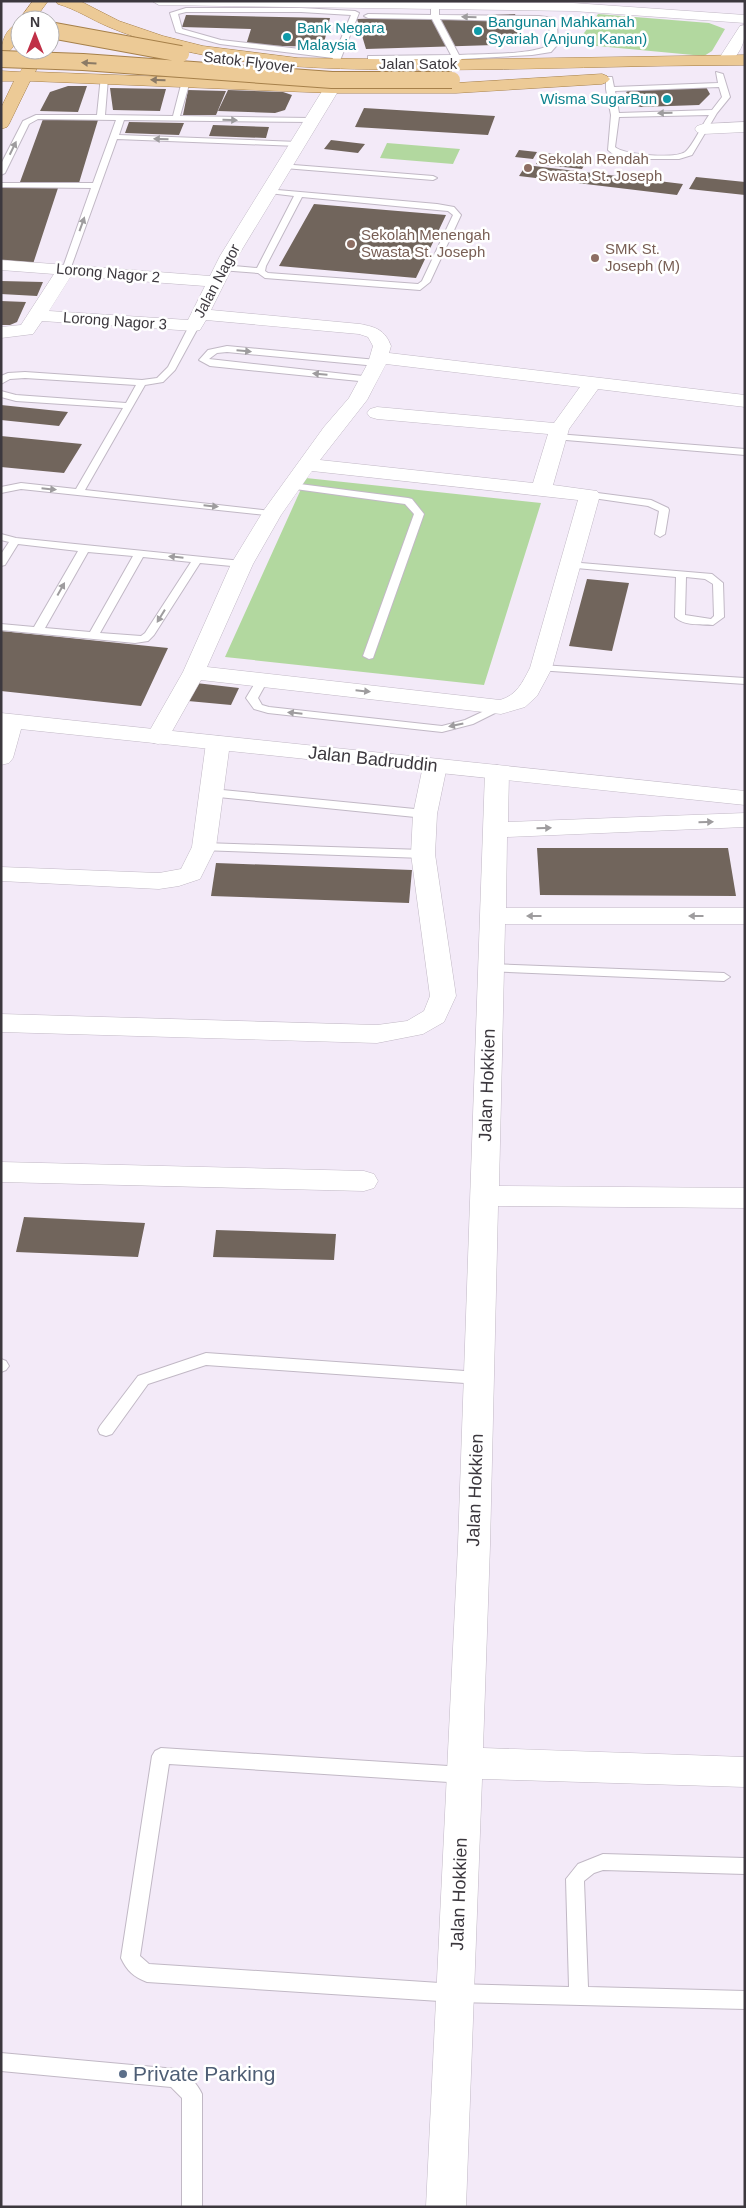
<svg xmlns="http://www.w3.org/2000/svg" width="746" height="2208" font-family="Helvetica,sans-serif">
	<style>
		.green { fill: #b2d89f }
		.building { fill: #71655c }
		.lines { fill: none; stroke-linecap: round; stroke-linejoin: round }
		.service-casing { stroke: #c1b8c5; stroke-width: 2 }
		.minor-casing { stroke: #c1b8c5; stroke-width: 1 }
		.secondary-casing { stroke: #c1b8c5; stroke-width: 1 }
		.primary-casing { stroke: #a6804a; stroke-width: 1 }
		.service { fill: #fff; fill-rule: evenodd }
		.minor { fill: #fff; fill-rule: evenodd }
		.secondary { fill: #fff; fill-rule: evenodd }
		.primary { fill: #ecca96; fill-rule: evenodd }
		.primary-bridge-casing { stroke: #a6804a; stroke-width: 18; stroke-linecap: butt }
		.primary-bridge { stroke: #ecca96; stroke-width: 16 }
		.oneway { fill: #9e9c9e }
		.oneway2 { fill: #8b7a66 }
		.culture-dot { fill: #0f9aa8; stroke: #fff; stroke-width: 2 }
		.education-dot { fill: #8d6e63; stroke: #fff; stroke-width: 2 }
		.service-dot { fill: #5c6f8a; stroke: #fff; stroke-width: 2 }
		.labels { text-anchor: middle; stroke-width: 5; stroke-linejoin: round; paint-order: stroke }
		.far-culture-label { font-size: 15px; fill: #0d838f; stroke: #fff; text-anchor: start }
		.far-street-label { font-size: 15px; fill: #3c383e; stroke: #fff }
		.far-education-label { font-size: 15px; fill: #785e54; stroke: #fff; text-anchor: start }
		.street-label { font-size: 18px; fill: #3c383e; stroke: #fff }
		.near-service-label { font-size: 21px; fill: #4e5e75; stroke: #fff; text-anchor: start }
	</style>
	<rect width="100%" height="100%" fill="#f3eaf8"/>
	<path class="green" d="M598,14L709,23L725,29L712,51L704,56L576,44Z
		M387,143L460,149L453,164L380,158Z
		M306,478L541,503L484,685L225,657Z"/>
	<path class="building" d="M515,14L527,44L366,49L357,19Z
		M186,15L330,18L323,47L246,45L251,29L182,27Z
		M68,86H87L78,112L40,111L50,92Z
		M706,87L710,94L699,105L641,107L634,105L626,92L629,90Z
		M110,88L166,89L160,111L113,110Z
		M188,90L226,91L216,115H183Z
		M228,90L283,92L292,95L285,110L275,113L218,111Z
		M364,108L495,116L488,135L355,127Z
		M43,119L98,120L79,183L20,182Z
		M129,122L184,123L179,135L125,133Z
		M213,125L269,127L266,138L209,136Z
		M331,140L365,144L358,153L324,149Z
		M519,150L537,152L533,159L515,157Z
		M543,153L589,157L582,169L536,164Z
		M526,165L683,184L677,195L519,176Z
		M696,177L745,182V195L689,189Z
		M1,187L58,188L33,264L1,263Z
		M314,204L446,215L416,278L279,266Z
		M1,281L43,282L37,296L1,294Z
		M1,301L26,302L17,322L10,325H1Z
		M1,405L68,412L59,426L1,420Z
		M1,436L82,444L64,473L1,467Z
		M587,579L629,583L612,651L569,646Z
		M1,631L168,648L141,706L1,691Z
		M196,683L239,688L231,705L188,701Z
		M537,848H728L736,896L540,895Z
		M216,863L412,870L409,903L211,896Z
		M24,1217L145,1223L138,1257L16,1252Z
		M216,1230L336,1234L334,1260L213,1257Z"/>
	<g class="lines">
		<g class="service-casing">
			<path id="service" d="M435,7L439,9V15L539,16L554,18L557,23L558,44L551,52L532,55L461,59L464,64L460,66L454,59L368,60V56H371L451,55L432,19L368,18L364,16L368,14L431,15V9ZM440,19L549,22L550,44C539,55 478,54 459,55Z
				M186,8H301L355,11L359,13L339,63L335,65L331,63L333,58L220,44L176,32L170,13ZM186,12H301L351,15L335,53L221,40L182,29L178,14Z
				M716,72L723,74L730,97L717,113L692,155L679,159H646L614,155L608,150L611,115L606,89V77H612L614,87L718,83ZM719,87L722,97L712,110L619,113L615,91ZM709,115C703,123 693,146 685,152C675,159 624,155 615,147L619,117Z
				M101,76L108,78L105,115L173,116L182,81L186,79L190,81L180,116L311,118L315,120L311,122L124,120L119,135L298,142L302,144L298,146L117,139L70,270L66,273L62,270L91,188L1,187V183H93L116,120L38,119L29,124L5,173L1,175V164L23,121L36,115H97Z
				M281,164L433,176L437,178L433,180L284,168L280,166Z
				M266,189L437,204L454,207L461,215L430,282L420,290L265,278L258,273L220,270V266L223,265L257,268L294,196L269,193L265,191ZM302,197L437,210L448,211L453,215L422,281L418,284L268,273L265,271L266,266Z
				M194,323L199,326L175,370L163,382L145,385L85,490L271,511L275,512V516L21,489L1,493V487L21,483L76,489L123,408L16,401L1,397V391L16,395L126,403L136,385L25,378L10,379L1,384V376L8,373L25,372L142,380L157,378L168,367L189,326Z
				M227,346L377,360L382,363L377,366L227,352L217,353L209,359L372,377V381L369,382L210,366L199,360L208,350Z
				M557,434L745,449V455L554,439L552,437Z
				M292,483L408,498L412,499L424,514L373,658L369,659L363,656L414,514L405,504L288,488L287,486Z
				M590,492L651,500L668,508L669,510L665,534L660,537L655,534L659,511L648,506L586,497L585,495Z
				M1,534L16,538L242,561L247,564L242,567L200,563L154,635L148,641L135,643L1,630V624L34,627L78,551L18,544L5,565L1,566V554L9,542L1,540ZM88,552L133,556L90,632L45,628ZM143,557L191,562L145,633L141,636L100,633Z
				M569,562L712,574L723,583L724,617L713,625C700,624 684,626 675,617L676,577L565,567L564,565ZM686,577L705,579L713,584L714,616L711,619L685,615Z
				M541,665L745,678V684L537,670L535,668Z
				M262,677L268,680L258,698L262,705L269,707L442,726L465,720L497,705H505L507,707L473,724L442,732L268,713L254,709L246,698L258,678Z
				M212,789L425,810L431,814L425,818L208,796L206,793L208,790Z
				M204,843L423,850L429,854L423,858L200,850L198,847L200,844Z
				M491,964L724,973L730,977L724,981L486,971L485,968L486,965Z
				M206,1353L479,1372L484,1374L487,1378L484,1382L479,1384L206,1365L148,1384L112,1434L106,1436L100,1434L98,1430L100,1426L138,1376Z
				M1,1359L6,1361L9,1366L6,1370L1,1372Z
				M161,1748L464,1767L470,1770L473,1775L470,1780L464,1783L169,1764L140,1956L149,1964L455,1984L569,1987L566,1879L578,1864L603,1854L745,1858V1874L603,1870L594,1873L584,1881L588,1987L745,1991V2009L455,2002L147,1982C134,1977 127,1971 121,1958L152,1756L155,1751Z
				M1,2053L176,2069C187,2073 197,2083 202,2094V2207H182V2098L171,2087L1,2071Z"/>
		</g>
		<g class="minor-casing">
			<path id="minor" d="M152,1L573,3L745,15V23L573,11L159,5Z
				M332,83L337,85L340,88L238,256L211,310L360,324C376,327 385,330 391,346L389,353L745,395V407L598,389L569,429L553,485L597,491L600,495L552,668L537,696L525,707L501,714L201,680L166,742L158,744L150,742L146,737L183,672L231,564L264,510L324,427L349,398L368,363L373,346L368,337L359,334L206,320L200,330L194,331L42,321L33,334L1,338V327L21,325L54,274L1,270V260L210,276L220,256L324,88L327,85ZM71,276L205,286L188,320L49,311ZM386,364L580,387L554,423L377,407L370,409L367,413L370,417L377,419L548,434L533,483L320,460L367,400ZM312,471L578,500L530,668C522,683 517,695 500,700L207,667L253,564L281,515Z
				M745,122V132L703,134L697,132L695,129L697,126L703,124Z
				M12,715L20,717L23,722L13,758L9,763L1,765V721L4,717Z
				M218,736L226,738L230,743L216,847L200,879L179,886L159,889L1,881V867L159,873L181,869L192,847L206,743L210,738Z
				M435,759L443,761L447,766L437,814L435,854L456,996L444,1022L423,1034L377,1043L1,1032V1014L377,1025L407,1021L424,1011L430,996L411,854L413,814L423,766L427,761Z
				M497,765L505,767L509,772L508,822L745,813V827L507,837L506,908H745V924H505L499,1186L745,1188V1208L498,1206L490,1545L483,1748L745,1757V1787L482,1779L466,2207H426L458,1545L485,772L489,767Z
				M1,1162L364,1171L374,1174L378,1181L374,1188L364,1191L1,1182Z"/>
		</g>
		<g class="secondary-casing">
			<path id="secondary" d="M745,25C745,44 742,48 731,63H721L718,60L740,26Z
				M1,713L745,791V805L1,727Z"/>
		</g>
		<g class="primary-casing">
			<path id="primary" d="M33,1H48L34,20H20V22L19,20Z
				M56,1H80L119,21L163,36L203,46L298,58L439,60L745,55V65C637,65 530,70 423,70C350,69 276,69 204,55C172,49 140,40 109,27C92,20 76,9 58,4Z
				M20,23C20,35 15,52 1,55C1,43 6,26 20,23Z
				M34,50H48L35,72L332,83H456L602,74L607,76L610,79L607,82L602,84L456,93H332L30,81L9,124L7,127L1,129V108L14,81H1V71L20,72Z"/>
		</g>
		<use href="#service" class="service"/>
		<use href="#minor" class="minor"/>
		<use href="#secondary" class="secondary"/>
		<use href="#primary" class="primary"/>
		<g class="primary-bridge-casing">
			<path id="primary-bridge" d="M50,30L181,54
				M1,59L83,62L332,80H452"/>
		</g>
		<use href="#primary-bridge" class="primary-bridge"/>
	</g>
	<defs><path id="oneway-solid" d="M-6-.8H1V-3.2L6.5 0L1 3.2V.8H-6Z" transform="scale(1.25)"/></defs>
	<g class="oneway">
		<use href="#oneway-solid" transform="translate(469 17) rotate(-179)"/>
		<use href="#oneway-solid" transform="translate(665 113) rotate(178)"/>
		<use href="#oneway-solid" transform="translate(230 120) rotate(1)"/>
		<use href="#oneway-solid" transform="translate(161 139) rotate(-178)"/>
		<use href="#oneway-solid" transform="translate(13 148) rotate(-64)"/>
		<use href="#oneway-solid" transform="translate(82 224) rotate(-70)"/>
		<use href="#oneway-solid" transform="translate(244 351) rotate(5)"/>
		<use href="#oneway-solid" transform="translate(320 374) rotate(-175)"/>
		<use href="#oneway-solid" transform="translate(49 489) rotate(6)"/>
		<use href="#oneway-solid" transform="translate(211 506) rotate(6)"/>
		<use href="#oneway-solid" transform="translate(176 557) rotate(-174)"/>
		<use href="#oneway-solid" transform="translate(61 589) rotate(-61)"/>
		<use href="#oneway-solid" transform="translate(161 616) rotate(122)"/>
		<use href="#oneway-solid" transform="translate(363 691) rotate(6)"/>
		<use href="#oneway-solid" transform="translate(295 713) rotate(-174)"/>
		<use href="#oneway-solid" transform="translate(456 725) rotate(168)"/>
		<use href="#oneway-solid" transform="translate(706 822) rotate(-2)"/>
		<use href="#oneway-solid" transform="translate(544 828) rotate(-2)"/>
		<use href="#oneway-solid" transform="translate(534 916) rotate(-180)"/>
		<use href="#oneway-solid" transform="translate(696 916) rotate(-180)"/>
	</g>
	<g class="oneway2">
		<use href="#oneway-solid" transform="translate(89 63) rotate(-176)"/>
		<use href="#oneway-solid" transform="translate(158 80) rotate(-178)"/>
	</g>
	<g class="culture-dot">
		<circle cx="478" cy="31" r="5"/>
		<circle cx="287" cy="37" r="5"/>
		<circle cx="667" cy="99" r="5"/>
	</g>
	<g class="education-dot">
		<circle cx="528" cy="168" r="5"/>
		<circle cx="351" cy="244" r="5"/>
		<circle cx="595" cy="258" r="5"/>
	</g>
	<circle class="service-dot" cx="123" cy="2074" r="5"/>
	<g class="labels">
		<g class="far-culture-label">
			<text x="488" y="27">Bangunan Mahkamah<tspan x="488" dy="17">Syariah (Anjung Kanan)</tspan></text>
			<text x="297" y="33">Bank Negara<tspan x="297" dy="17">Malaysia</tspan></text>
			<text x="657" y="104" text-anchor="end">Wisma SugarBun</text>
		</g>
		<g class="far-street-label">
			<text transform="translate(249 62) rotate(7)" y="5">Satok Flyover</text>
			<text x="418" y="69">Jalan Satok</text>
			<text transform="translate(108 273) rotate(5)" y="5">Lorong Nagor 2</text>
			<text transform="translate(217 281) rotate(-62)" y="5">Jalan Nagor</text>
			<text transform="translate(115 321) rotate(4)" y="5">Lorong Nagor 3</text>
		</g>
		<g class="far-education-label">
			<text x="538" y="164">Sekolah Rendah<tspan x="538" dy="17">Swasta St. Joseph</tspan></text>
			<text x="361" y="240">Sekolah Menengah<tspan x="361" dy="17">Swasta St. Joseph</tspan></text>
			<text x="605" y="254">SMK St.<tspan x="605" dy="17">Joseph (M)</tspan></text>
		</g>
		<g class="street-label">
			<text transform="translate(373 759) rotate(6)" y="6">Jalan Badruddin</text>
			<text transform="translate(487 1085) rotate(-88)" y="6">Jalan Hokkien</text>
			<text transform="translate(475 1490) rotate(-88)" y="6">Jalan Hokkien</text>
			<text transform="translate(459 1894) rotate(-88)" y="6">Jalan Hokkien</text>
		</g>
		<g class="near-service-label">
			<text x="133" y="2081">Private Parking</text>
		</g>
	</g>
	<rect width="746" height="2208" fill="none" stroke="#3c383e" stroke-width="5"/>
	<g transform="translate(35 35)"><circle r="24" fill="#ffffff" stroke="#b1afb2"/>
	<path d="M0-4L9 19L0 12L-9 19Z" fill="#c03047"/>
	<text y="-8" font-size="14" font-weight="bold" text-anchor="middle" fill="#3c383e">N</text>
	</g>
</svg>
